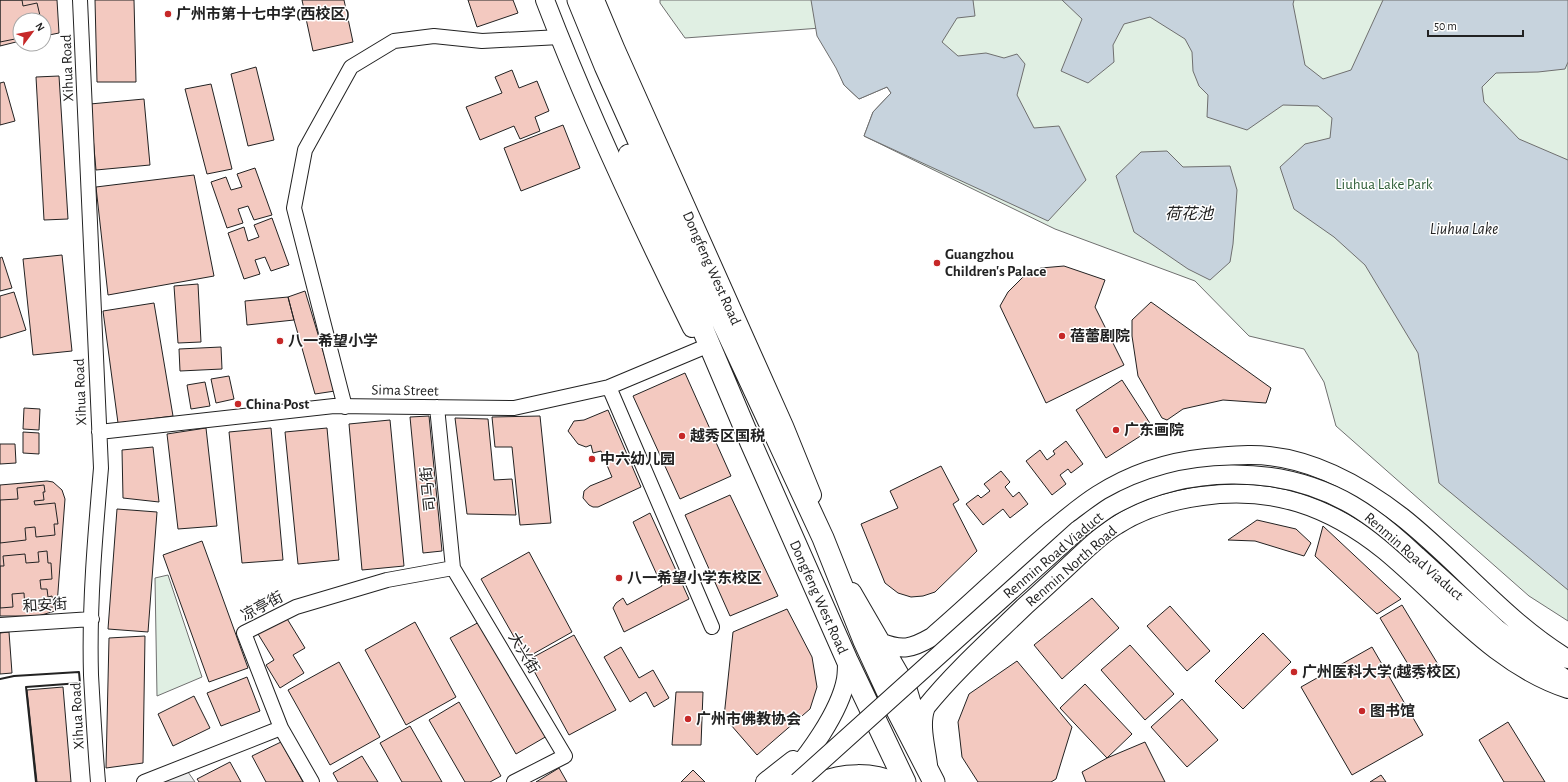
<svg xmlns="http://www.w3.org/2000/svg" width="1568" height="782" font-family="'Alegreya Sans','Noto Sans SC',sans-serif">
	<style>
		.green { fill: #e0efe3; stroke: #6f6f6f }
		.parking { fill: #ededed; stroke: #6f6f6f }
		.water { fill: #c7d3dd; stroke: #6f6f6f }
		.building { fill: #f3c9c0; stroke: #222 }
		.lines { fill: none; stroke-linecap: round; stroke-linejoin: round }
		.minor-casing { stroke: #222; stroke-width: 16 }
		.major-casing { stroke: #222; stroke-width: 20 }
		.highway-casing { stroke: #222; stroke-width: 23 }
		.minor { stroke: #fff; stroke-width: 14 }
		.major { stroke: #fff; stroke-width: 18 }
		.highway { stroke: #fff; stroke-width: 21 }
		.major-bridge-casing { stroke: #222; stroke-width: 20; stroke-linecap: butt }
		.major-bridge { stroke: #fff; stroke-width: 18 }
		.wall { stroke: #222; stroke-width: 2 }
		.poi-dot { fill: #c62828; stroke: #fff; stroke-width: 1.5 }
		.labels { text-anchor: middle; stroke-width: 3; stroke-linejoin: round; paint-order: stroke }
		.poi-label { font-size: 15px; font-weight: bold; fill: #222; stroke: #fff; text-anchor: start }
		.street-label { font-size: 15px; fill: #222; stroke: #fff }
		.park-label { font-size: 15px; fill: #2f5e38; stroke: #fff }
		.water-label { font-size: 16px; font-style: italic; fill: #222; stroke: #fff }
	</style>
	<rect width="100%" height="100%" fill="#fff"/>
	<path class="green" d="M660,0H1568V621L1529,596L1336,426L1324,382L1304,349L1249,336L1195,281L1055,229L864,136L873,112L891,93L887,87L859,99L844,85L821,28L685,38L660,3Z
		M168,575L202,677L157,696L155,578Z"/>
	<path class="parking" d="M188,772L195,782H161Z"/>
	<path class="water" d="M811,0H973L975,16L957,18L942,42L958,56L986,53L1004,58L1017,54L1025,64L1017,95L1034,128L1059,126L1086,180L1048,221L864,136L873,112L891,93L887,87L859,99L844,85L836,68L817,36Z
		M1062,0H1294L1293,4L1305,65L1323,79L1351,70L1383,0H1568V62L1565,69L1538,72L1496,73L1482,87L1484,102L1519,139L1568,160V590L1439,483L1418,353L1365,265L1334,237L1294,209L1280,167L1305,144L1330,138L1332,118L1318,106L1283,105L1247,130L1207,117L1208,95L1199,86L1193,71L1192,52L1185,39L1150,17L1124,24L1113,45L1114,62L1088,83L1061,71L1082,19Z
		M1167,151L1183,167L1230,166L1237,190L1233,244L1230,262L1210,280L1188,269L1134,232L1116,176L1141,152Z"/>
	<path class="building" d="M0,0H57L59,33L44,36V20H20V41L0,46Z
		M0,0H22L23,6L37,3L41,20H20V38L0,42Z
		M95,0H134L136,82H97Z
		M302,0H344L353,42L313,51Z
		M468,0H513L518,13L477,27Z
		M256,67L274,140L248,146L231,74Z
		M512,70L519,88L537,81L549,111L535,117L540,131L520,139L514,126L480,140L466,107L502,93L495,77Z
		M59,76L68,219L44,220L36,77Z
		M4,82L15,121L0,125V83Z
		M211,84L232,169L207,174L185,89Z
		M144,99L150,165L96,170L90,104Z
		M563,125L580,168L521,191L504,148Z
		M255,168L272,215L254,220L248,206L238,209L243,223L227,228L211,182L226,177L231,190L242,187L237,174Z
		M194,175L214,276L108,295L96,187Z
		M272,218L289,265L271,271L265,257L255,260L260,274L244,279L228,233L244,227L248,241L259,237L254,225Z
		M62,255L72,351L33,355L23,259Z
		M2,257L12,288L0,291V258Z
		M1064,266L1105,280L1095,307L1124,365L1046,403L1000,306L1008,292L1023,277L1041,268Z
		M198,284L201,342L178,343L174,286Z
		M305,291L335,391L315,394L294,320L288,297Z
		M14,292L26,330L0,338V296Z
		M288,297L294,320L247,325L245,301Z
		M1151,302L1271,388L1266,403L1223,400L1183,409L1167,420L1162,418L1138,376L1132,336V320Z
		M154,303L173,416L118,423L103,311Z
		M221,347L222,369L180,371L179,349Z
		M685,373L731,476L680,499L633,396Z
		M229,376L234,399L216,403L211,379Z
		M1122,380L1153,428L1106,458L1076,410Z
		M205,382L210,406L191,409L187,385Z
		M24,408L40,409L39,430L23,429Z
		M608,410L641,487L598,507H593L589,505L583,498L584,491L590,486L612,477L601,451L593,453L591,445L586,447L578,444L568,431L574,421L584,420Z
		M429,416L442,551L423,553L410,417Z
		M540,416L551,523L520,525L512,447H495L492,417Z
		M455,418L488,419L494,480L512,479L516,515L467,514Z
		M390,420L404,566L362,570L349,424Z
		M206,428L217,526L178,529L167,434Z
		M271,428L283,560L242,563L229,432Z
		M327,428L339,560L298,564L285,432Z
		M23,432L39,433V454L23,453Z
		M1066,441L1083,464L1071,473L1068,469L1060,475L1066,484L1052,495L1026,461L1040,450L1047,460L1055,454L1053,451Z
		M0,444H15L16,463L0,464Z
		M153,447L159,502L123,498L122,450Z
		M941,466L959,500L953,504L977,551L935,592L923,596L911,597L898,593L885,583L861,524L898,508L890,491Z
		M1001,471L1010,482L1005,487L1013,497L1019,492L1028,504L1010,518L1003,509L983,525L966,504L978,495L981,498L990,491L984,484Z
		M47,481L53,482L62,490L65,499L57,605L55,611L38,616H0V485Z
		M44,485L45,492H43L44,500L34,501L35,505L55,503L58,524H54L55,535L36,537L35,527L25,528L26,540L0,543V500L18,499L17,488Z
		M730,495L778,596L730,616L685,515Z
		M117,509L157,512L148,632L108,629Z
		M650,513L689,599L624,632L613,608L616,603L623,598L627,605L662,586L633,522Z
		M1257,520L1296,529L1311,543L1304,556L1255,541L1228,540Z
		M1323,526L1401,599L1377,614L1315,556Z
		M202,541L248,668L209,682L163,555Z
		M47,551L48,563H51L52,579L40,580L41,589H47L48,597L52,596L53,607L25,609L24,593L12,594L13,607L0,608V566H4L3,556L25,554L26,563L39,562L38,552Z
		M529,552L572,632L526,658L481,579Z
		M1092,598L1119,628L1062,679L1034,645Z
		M1402,605L1439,666L1417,679L1380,618Z
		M1170,606L1210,651L1187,671L1147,626Z
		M787,609L812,657L817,687L810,709L757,755L724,717L733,632Z
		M286,617L305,648L293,655L304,673L280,688L266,665L274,660L258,634Z
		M481,621L547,736L516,754L450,638Z
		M415,622L456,697L406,725L365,650Z
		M9,632L12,673L0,674V633Z
		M1263,633L1291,662L1243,709L1215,681Z
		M574,635L616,710L569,735L528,660Z
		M145,636L143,763L106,768L109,638Z
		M1130,645L1174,694L1145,720L1101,670Z
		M621,647L639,678L653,670L669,698L654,707L646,692L630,702L604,657Z
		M1372,647L1423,735L1352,775L1301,687Z
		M1017,661L1072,727L1056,779L1051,782H978L962,757L958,722L969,694Z
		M339,662L380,737L330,765L288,690Z
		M247,677L260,711L221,726L207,693Z
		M1085,684L1132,734L1107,758L1060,708Z
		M63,687L71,782H37L27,690Z
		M676,692H703L701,745H672Z
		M194,696L210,728L173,746L158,714Z
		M1182,699L1218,740L1187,767L1151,727Z
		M459,702L501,776L490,782H465L429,720Z
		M1508,722L1545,782H1504L1479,740Z
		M410,726L442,782H402L380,743Z
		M281,742L303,782H266L252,756Z
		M1145,742L1165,782H1086L1082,772L1107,758Z
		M362,756L378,782H338L333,773Z
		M230,762L241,782H199L197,779Z
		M559,768L567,782H536Z
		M693,770L705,782H681Z
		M1381,775L1386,782H1370Z"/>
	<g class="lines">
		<g class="minor-casing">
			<path id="minor" d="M80,0L101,468C95,537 89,606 91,675C93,711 95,747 98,782
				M609,387L712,627
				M345,407L294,208L305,150L351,67L394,41L434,36L482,41L560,37
				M437,407L453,568L565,756L514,782
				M99,432L334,406L514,408L609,387L702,348
				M0,625L92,619
				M144,782L281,728
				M312,782L281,728L244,633L296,607L387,580L453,568"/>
		</g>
		<g class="major-casing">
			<path id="major" d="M545,0C588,112 639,221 692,328
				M595,0L616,50L784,426L812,495
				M1417,556L1496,628L1527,652L1568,681
				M852,592L907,687L919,728
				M880,642C902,651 911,649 932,637C973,602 1011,564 1052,530C1067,518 1082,505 1098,495C1131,474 1167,462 1206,458C1220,457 1234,455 1248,455C1305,454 1358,483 1402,517C1459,562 1505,621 1568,659
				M928,765C926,747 919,724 926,707C954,672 992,638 1025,606C1043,590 1060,574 1077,558C1090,546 1102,534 1117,525C1142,509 1172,500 1202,496C1272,486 1329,506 1384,550C1444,599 1492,664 1568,689
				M765,782L793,760
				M784,782C807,758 840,712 846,679C847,673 847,666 847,660
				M819,782C842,772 873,771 895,782"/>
		</g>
		<g class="highway-casing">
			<path id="highway" d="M578,0L605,66L644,153L823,538L864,641L888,693L934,782
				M629,155L751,443L847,660L905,782"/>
		</g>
		<use href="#minor" class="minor"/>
		<use href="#major" class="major"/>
		<use href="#highway" class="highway"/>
		<g class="major-bridge-casing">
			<path id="major-bridge" d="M798,782L1078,530C1089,522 1099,514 1110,507C1183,465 1279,463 1352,505C1376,519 1397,537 1417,556"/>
		</g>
		<use href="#major-bridge" class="major-bridge"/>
		<path class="wall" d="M0,679L14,676L79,672L80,683L26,687L36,782"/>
	</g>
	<g class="poi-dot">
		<circle cx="168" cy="14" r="4"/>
		<circle cx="937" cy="263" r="4"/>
		<circle cx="1062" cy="336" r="4"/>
		<circle cx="280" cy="341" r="4"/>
		<circle cx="238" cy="404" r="4"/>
		<circle cx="1116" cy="430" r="4"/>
		<circle cx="682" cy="436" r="4"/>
		<circle cx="592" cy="459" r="4"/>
		<circle cx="619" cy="578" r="4"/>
		<circle cx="1294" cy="672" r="4"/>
		<circle cx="1362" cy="711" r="4"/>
		<circle cx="688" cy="719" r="4"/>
	</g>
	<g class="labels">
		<g class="poi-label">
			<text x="176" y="19">广州市第十七中学(西校区)</text>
			<text x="945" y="259">Guangzhou<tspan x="945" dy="17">Children's Palace</tspan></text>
			<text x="1070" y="341">蓓蕾剧院</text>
			<text x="288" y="346">八一希望小学</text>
			<text x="246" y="409">China Post</text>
			<text x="1124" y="435">广东画院</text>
			<text x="690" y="441">越秀区国税</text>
			<text x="600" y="464">中六幼儿园</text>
			<text x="627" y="583">八一希望小学东校区</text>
			<text x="1302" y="677">广州医科大学(越秀校区)</text>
			<text x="1370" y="716">图书馆</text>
			<text x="696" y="724">广州市佛教协会</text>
		</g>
		<g class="street-label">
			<text transform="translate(67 68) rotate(-92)" y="5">Xihua Road</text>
			<text transform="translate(712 268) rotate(66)" y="5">Dongfeng West Road</text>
			<text transform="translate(405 390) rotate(1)" y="5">Sima Street</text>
			<text transform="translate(80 392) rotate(-92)" y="5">Xihua Road</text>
			<text transform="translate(428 489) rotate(-96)" y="5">司马街</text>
			<text transform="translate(1053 555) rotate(-40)" y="5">Renmin Road Viaduct</text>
			<text transform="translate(1414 556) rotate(41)" y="5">Renmin Road Viaduct</text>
			<text transform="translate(1071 566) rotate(-41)" y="5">Renmin North Road</text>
			<text transform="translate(819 597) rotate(66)" y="5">Dongfeng West Road</text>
			<text transform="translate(45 605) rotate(-4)" y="5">和安街</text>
			<text transform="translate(262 606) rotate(-28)" y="5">凉亭街</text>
			<text transform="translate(524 653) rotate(59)" y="5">大兴街</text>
			<text transform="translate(77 716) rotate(-93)" y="5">Xihua Road</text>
		</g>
		<g class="park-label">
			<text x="1384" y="189">Liuhua Lake Park</text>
		</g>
		<g class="water-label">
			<text x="1189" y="219">荷花池</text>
			<text x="1464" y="234">Liuhua Lake</text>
		</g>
	</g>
	<g transform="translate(32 32) rotate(58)"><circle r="19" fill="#ffffff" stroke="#a7a7a7"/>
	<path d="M0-3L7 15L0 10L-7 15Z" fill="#c62828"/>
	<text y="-6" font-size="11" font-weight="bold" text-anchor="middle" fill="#222222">N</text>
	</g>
	<path d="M1428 30v6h95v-6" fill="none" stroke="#222222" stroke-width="2"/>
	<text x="1434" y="30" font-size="12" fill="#222222" stroke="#ffffff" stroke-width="3" paint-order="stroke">50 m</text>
</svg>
